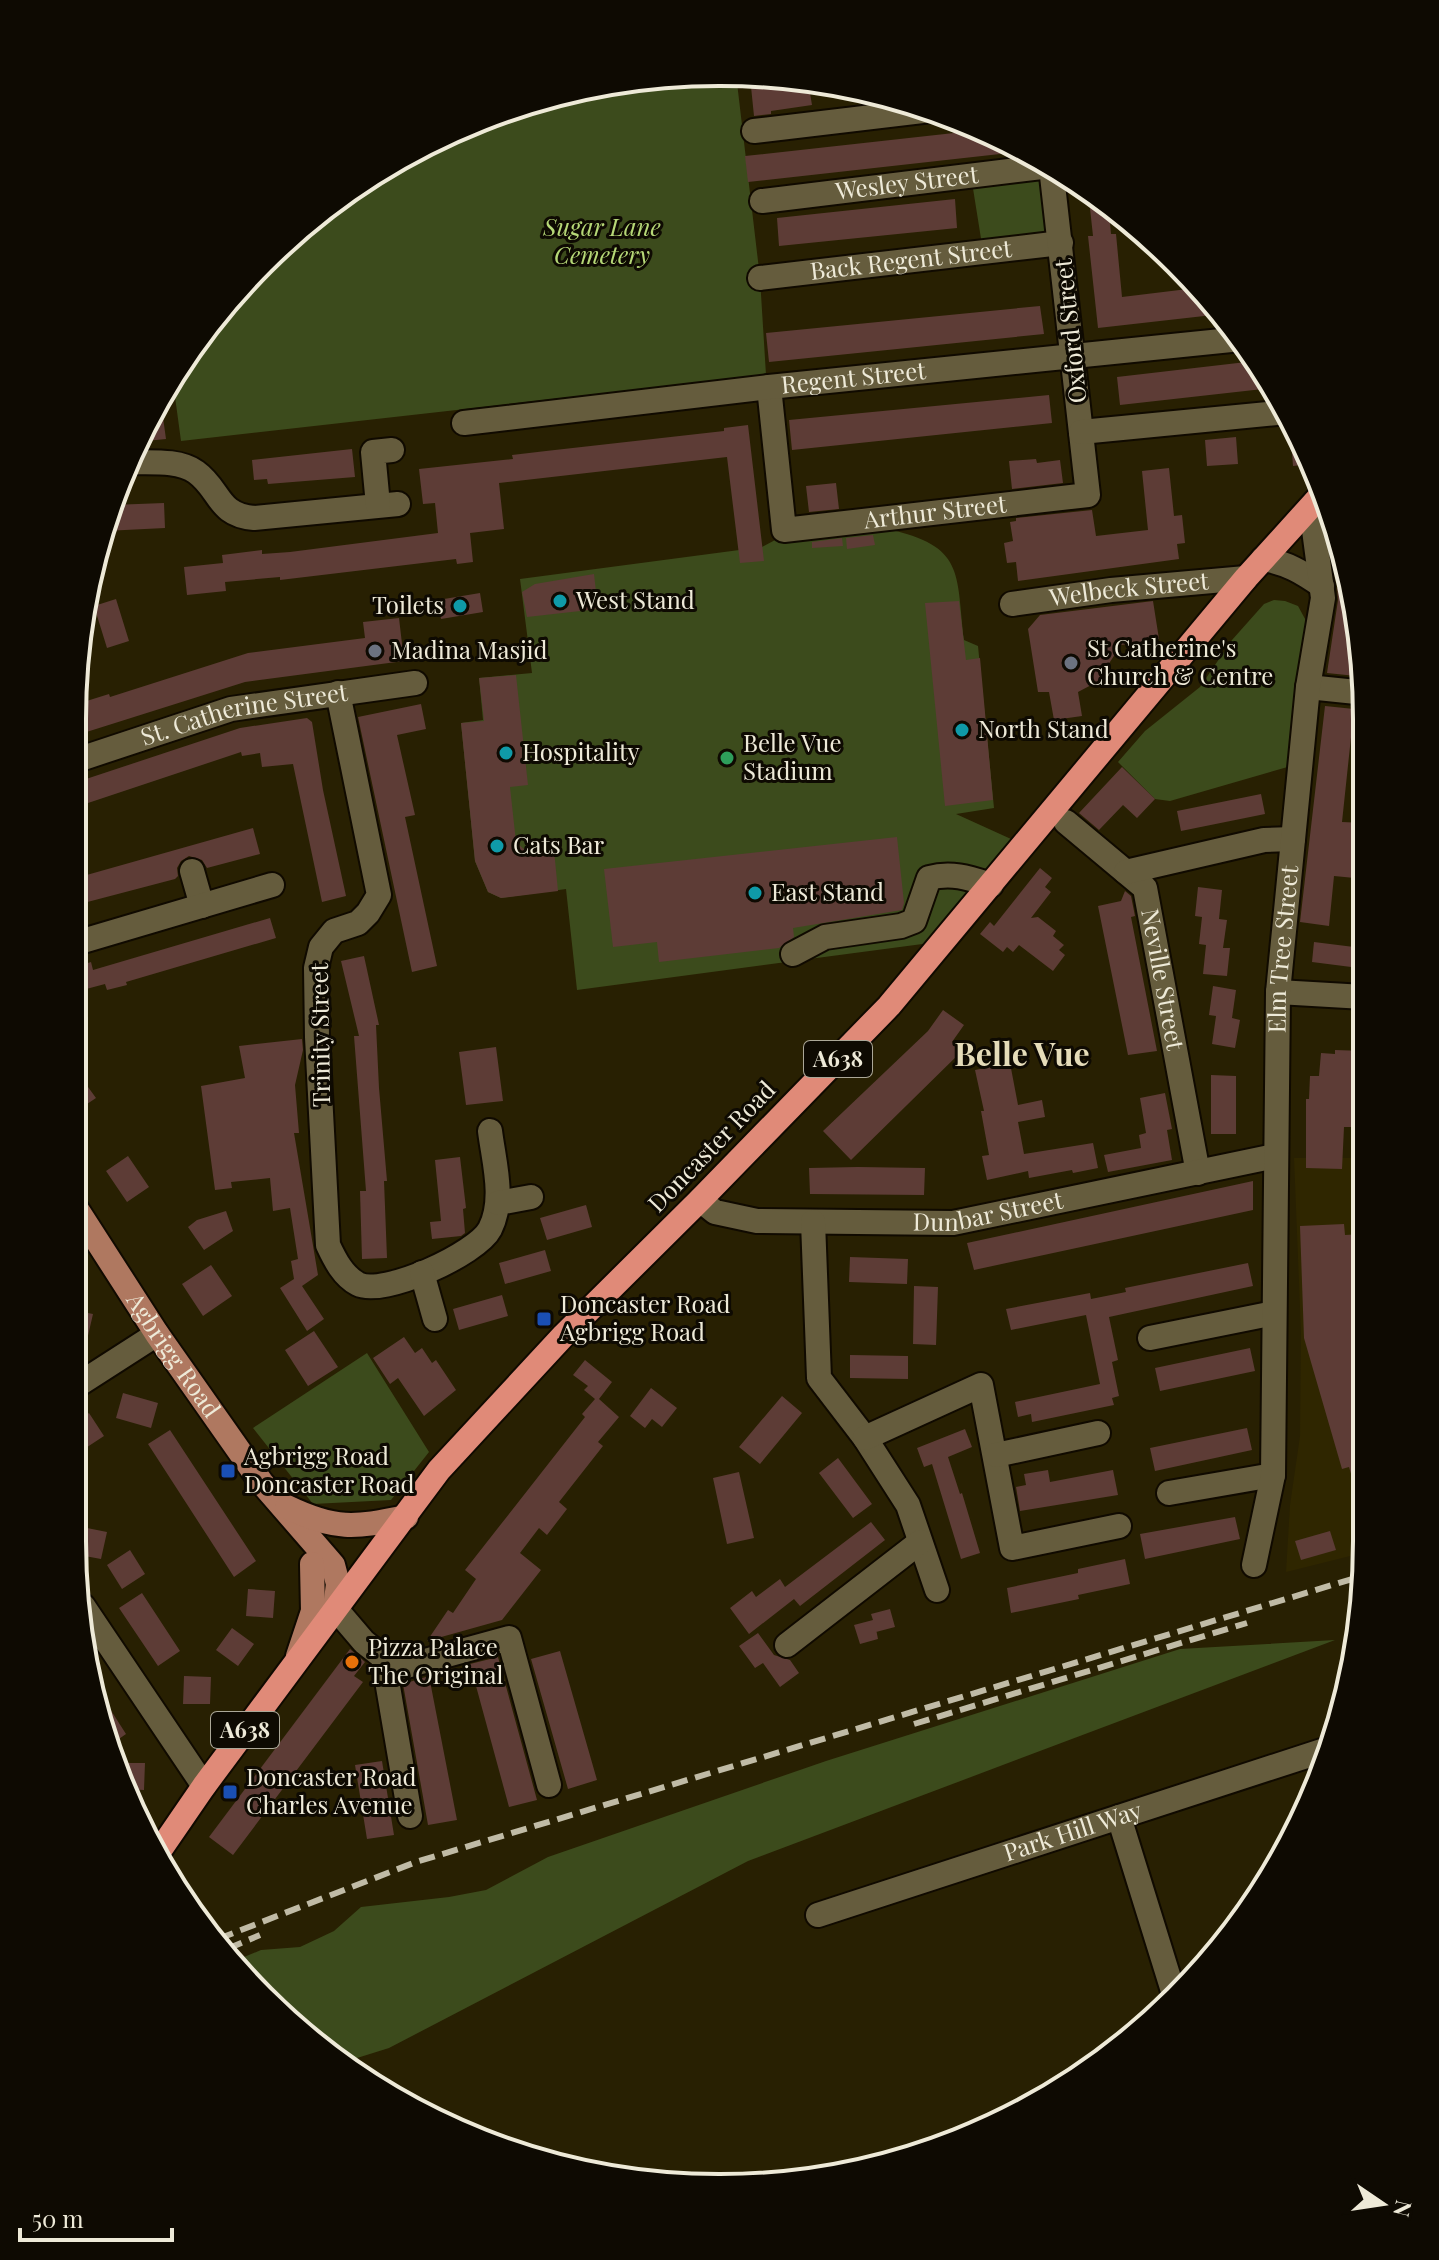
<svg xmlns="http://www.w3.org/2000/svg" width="1439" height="2260" font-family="'Playfair Display',serif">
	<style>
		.built { fill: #2f2600 }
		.green { fill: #3c4b1c }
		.building { fill: #5d3c36 }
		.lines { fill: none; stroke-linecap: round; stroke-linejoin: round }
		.minor-casing { stroke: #100a00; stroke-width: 28 }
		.major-casing { stroke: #100a00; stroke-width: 28 }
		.highway-casing { stroke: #100a00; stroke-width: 28 }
		.minor { stroke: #655c3d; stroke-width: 24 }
		.major { stroke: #af7860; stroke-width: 24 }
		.highway { stroke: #e08a78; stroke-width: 24 }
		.rail { stroke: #c0bba6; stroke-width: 6; stroke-dasharray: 16 8; stroke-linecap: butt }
		.culture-dot { fill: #0f9aa8; stroke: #0e0a02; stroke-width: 3 }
		.worship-dot { fill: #6b7280; stroke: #0e0a02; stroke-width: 3 }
		.leisure-dot { fill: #2e9e5b; stroke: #0e0a02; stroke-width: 3 }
		.transit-dot { fill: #1a4fb4; stroke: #0e0a02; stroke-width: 3 }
		.food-dot { fill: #e8710a; stroke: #0e0a02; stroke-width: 3 }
		.labels { text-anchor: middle; stroke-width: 6; stroke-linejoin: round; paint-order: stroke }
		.shield { fill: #0e0a02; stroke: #aba798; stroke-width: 2 }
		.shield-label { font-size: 22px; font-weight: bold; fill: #eeead8 }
		.street-label { font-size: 24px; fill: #eeead8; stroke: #0e0a02 }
		.park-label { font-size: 24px; font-style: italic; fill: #b6d877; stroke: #0e0a02 }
		.poi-label { font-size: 24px; fill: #eeead8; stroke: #0e0a02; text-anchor: start }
		.district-label { font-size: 32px; font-weight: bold; fill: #e5dcb9; stroke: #0e0a02 }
		.rim { fill: none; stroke: #eeead8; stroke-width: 4 }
	</style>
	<rect width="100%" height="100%" fill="#282002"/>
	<path class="built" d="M1294,1158H1364L1362,1553L1286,1572L1290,1505L1300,1436L1301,1333Z"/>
	<path class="green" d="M736,74L760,278L766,375L181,441L173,382L206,325L293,232L396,159L512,106L635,77Z
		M1050,166L1061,243L983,251L971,176Z
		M887,529C965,546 956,572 964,640L978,646L994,808L956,814L1011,839L930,943L577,990L566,889L501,898L488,892L475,861L461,723L483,720L479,678L532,673L520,579L762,547L777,539Z
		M1274,600L1285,601L1298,606L1310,628L1291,766L1170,801L1155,799L1118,762L1145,731L1200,687L1232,640L1264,604Z
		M367,1353L429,1452L391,1500L313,1504L253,1428Z
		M1335,1640L748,1861L389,2048L341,2063L326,2054L237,1960L261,1950L300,1947L334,1931L361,1907L449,1897L486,1890L548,1857L826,1761L1180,1649Z"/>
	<path class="building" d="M769,75L808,81L812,105L771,111V114L754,116L750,77Z
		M981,130L1006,139L1026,151L748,182L745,156Z
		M1088,190L1108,202L1111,234H1116L1122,297L1196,288L1222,314L1098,328L1088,236H1093Z
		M955,199L957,228L779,246L777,218Z
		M1040,306L1044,334L769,362L766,333Z
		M1255,361L1272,388L1120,405L1117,377Z
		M1049,395L1052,423L792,450L789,420Z
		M161,403L166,439L146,441L145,431Z
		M748,425L764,561L740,563L727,457L499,483L504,529L470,533L473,562L457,564L456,559L280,580V577L225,582L226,591L187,595L184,567L223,563L222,555L262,550V554L290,552L438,533L435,503L423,504L419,469L513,459L512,455L546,451L724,431V428Z
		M1295,425L1300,433L1312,464L1293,466L1290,426Z
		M1236,437L1238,464L1207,466L1205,440Z
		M352,449L355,477L268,484L267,479L254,480L252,460Z
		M1036,459L1037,463L1060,460L1063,483L1012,489L1009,461Z
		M1169,468L1174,516L1182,515L1185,543L1177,544L1179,559L1018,581L1016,562L1007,563L1004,543L1013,541L1010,522L1016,521V518L1092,510L1096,536L1148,530L1142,471Z
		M836,483L839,509L809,512L806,486Z
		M164,503L165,528L105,531L112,505Z
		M873,535L875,545L847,549L846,538Z
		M842,538L843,546L812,548V542Z
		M594,574L598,609L527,617L522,592L535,584Z
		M1351,586L1360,641L1356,676L1327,673L1338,600L1337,588Z
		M480,593L483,612L441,619L438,600Z
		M116,599L129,641L107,648L94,606Z
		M959,601L966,660L980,658L993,800L945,806L925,603Z
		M1153,601L1159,639L1121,645L1097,682L1078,692L1082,716L1054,720L1049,692H1038L1028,629L1040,615Z
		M399,618L404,661L245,682L77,735V704L109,694L110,697L248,653L365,638L363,622Z
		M516,675L528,785L510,787L516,842L528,853L554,850L558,891L501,898L488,892L475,861L461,723L484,721L479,678Z
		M421,704L426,729L397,735L415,815L405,817L437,966L412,972L358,717Z
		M1325,706L1354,709L1342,822L1365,823V879L1334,876L1329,926L1300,922Z
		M307,718L312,722L323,790L346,896L322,902L293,764L262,767L260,753L242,756L241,752L76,807L77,782L240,728Z
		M1122,767L1155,799L1137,818L1123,805L1099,830L1079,813Z
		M1261,794L1265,814L1181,831L1177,811Z
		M253,828L260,854L207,868L202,860L189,856L181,861L177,868L178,876L175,879L76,905V878Z
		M897,837L904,903L902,910L793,928L794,937L779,948L659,962L657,942L613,947L604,869Z
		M1040,868L1052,878L1045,887L1051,892L1031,918L1038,917L1056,931L1053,936L1064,945L1059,950L1065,955L1053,971L1019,945L1013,952L1007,947L1003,952L980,934L990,922L994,926Z
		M1198,887L1222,890L1219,919L1227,920L1223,948H1230L1227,976L1203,974L1206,945L1199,944L1202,917L1195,916Z
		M1125,891L1131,896L1135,916L1131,917L1157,1051L1128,1055L1098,906L1121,901Z
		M270,918L276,938L126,982L127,985L107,990L105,984L75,992V967L91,962L93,970Z
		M1314,942L1362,948L1359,968L1312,962Z
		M364,956L379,1025H376L379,1088L387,1181H384L387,1258L362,1259L360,1191H366L354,1036H359L341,961Z
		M1213,986L1236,990L1232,1018L1240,1020L1235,1048L1212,1044L1216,1016L1209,1015Z
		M943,1010L964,1025L952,1042L963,1050L851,1160L823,1131L928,1031Z
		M302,1039L303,1050L295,1085L299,1133H294L318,1275L302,1286L324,1319L307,1331L280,1288L294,1279L291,1261L298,1259L290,1208L273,1211L270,1178L231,1182L232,1188L215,1190L201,1086L245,1078L239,1046Z
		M496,1047L503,1101L466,1105L459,1052Z
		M1335,1050L1364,1051V1127H1344L1342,1169L1306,1168V1099H1309L1310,1076H1319L1321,1053L1335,1054Z
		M1010,1063L1018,1105L1042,1100L1045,1117L1018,1122L1024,1154L1093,1143L1098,1168L1073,1173L1072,1170L1029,1178L1028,1171L987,1180L982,1156L989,1155L981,1111H984L975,1070Z
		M75,1069L96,1098L75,1112Z
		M1211,1075L1236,1076V1134H1211Z
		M1165,1093L1172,1129L1167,1130L1172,1160L1108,1172L1104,1155L1141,1148L1139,1135L1146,1133L1140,1098Z
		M128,1156L149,1187L127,1202L106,1171Z
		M460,1157L466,1208L463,1209L465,1233L461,1236L432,1239L430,1222L441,1221L435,1160Z
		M858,1167L925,1168L924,1195L810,1194L809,1168Z
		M1253,1181V1210L974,1270L967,1243Z
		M586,1205L592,1227L547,1240L540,1218Z
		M226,1211L233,1231L204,1250L188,1227L197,1220Z
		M1344,1224L1345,1235L1363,1234L1362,1497L1358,1498L1349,1467L1342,1469L1304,1338L1300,1226Z
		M545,1250L551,1271L505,1284L499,1263Z
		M850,1257L908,1259L907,1284L849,1282Z
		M1248,1263L1253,1286L1109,1317L1118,1360L1112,1362L1119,1396L1112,1398L1114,1405L1032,1422L1031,1414L1018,1417L1015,1402L1100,1384L1086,1315L1011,1330L1006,1309L1090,1293L1091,1299L1126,1292L1125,1288Z
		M211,1265L232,1296L203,1316L182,1284Z
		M914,1286L938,1287L936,1345L913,1344Z
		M502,1295L508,1316L459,1330L453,1309Z
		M73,1310L93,1314L87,1340L73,1337Z
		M314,1331L338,1367L308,1386L285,1350Z
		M404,1337L415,1353L422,1348L432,1363L436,1360L456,1390L424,1416L398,1378L390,1384L373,1358Z
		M1250,1348L1255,1371L1160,1391L1155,1368Z
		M850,1355L908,1356V1379L850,1378Z
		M585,1360L612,1382L599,1399L619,1417L598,1442L603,1446L559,1502L567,1509L547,1535L539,1528L520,1553L541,1570L502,1620L427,1641L448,1610L453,1613L476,1579L465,1570L585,1417L582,1414L595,1399L584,1390L588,1386L573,1375Z
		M651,1388L677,1408L662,1427L652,1419L645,1428L630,1416Z
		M123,1393L158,1403L151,1428L116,1418Z
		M782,1396L802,1413L760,1464L739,1447Z
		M89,1413L104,1436L72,1457L73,1424Z
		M1247,1428L1252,1450L1155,1471L1150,1448Z
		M965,1429L972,1447L948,1457L960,1494L962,1493L980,1553L961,1559L932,1464L924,1467L917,1448Z
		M170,1430L256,1561L234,1577L148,1444Z
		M838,1458L872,1504L853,1518L819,1473Z
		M1048,1470L1050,1482L1113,1470L1118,1495L1020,1511L1016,1487L1026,1485L1024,1474Z
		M739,1472L754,1538L727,1544L713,1478Z
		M1235,1517L1240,1539L1145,1559L1140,1534Z
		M871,1522L885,1540L800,1606L794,1599L749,1634L730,1608L752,1591L756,1597L780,1579L785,1587Z
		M72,1525L107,1532L101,1559L74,1554Z
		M1330,1531L1336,1550L1301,1560L1295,1541Z
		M130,1550L145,1574L122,1589L107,1565Z
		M1125,1559L1130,1584L1078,1595L1079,1599L1011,1613L1007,1588L1078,1573V1569Z
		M248,1589L275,1591L273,1618L246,1616Z
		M142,1593L180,1651L158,1666L119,1608Z
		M890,1609L895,1627L876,1632V1629L878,1639L860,1644L854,1625L873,1620L871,1614Z
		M232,1628L254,1644L238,1666L216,1650Z
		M758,1633L774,1655L790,1660L799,1673L780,1687L763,1663L755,1668L739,1646Z
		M350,1649L365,1662L354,1676L363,1682L233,1855L209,1837Z
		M560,1651L597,1780L568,1789L531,1659Z
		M498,1657L537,1800L509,1807L470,1664Z
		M184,1676L211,1677L210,1704H183Z
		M429,1676L457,1820L428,1825L403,1684Z
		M96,1687L126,1734L106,1748L103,1727Z
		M382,1761L394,1835L367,1839L355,1765Z
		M113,1763H145L144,1790L126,1789Z"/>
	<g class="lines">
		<g class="minor-casing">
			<g id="minor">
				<path d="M754,131L931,110"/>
				<path id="s1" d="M762,201L1050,166"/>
				<path id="s2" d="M760,278L1061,243"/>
				<path id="s3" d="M769,387L784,530L1088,495L1051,167"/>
				<path id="s4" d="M464,423L769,387L1241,339"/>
				<path d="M1081,432L1287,412"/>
				<path d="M127,462C148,463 178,459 196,472C221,490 217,515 254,518L398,504"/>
				<path d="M378,505L373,452L392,450"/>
				<path d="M1263,559C1287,563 1302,572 1322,586"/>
				<path id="s5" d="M1012,604L1111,590L1246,578"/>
				<path d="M1308,687L1366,693"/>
				<path d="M338,693L379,895L368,913L358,923L334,931L321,947L316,968L317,1037L328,1245C335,1260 343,1276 358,1284C383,1297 477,1254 490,1229C505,1199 494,1163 490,1131"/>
				<path id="s6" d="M77,760L231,709L415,683"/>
				<path id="s7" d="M1066,822L1145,888L1198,1173"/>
				<path d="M192,871L202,906"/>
				<path d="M1126,872L1264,840L1293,839"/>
				<path d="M76,943L272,885"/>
				<path d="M793,954L825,937L901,926L914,921L929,878C952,872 969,878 991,885"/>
				<path d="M1278,992L1364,997"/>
				<path id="s8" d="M700,1200L715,1212L757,1221L953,1223L1275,1156"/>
				<path d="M498,1203L531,1197"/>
				<path d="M813,1222L819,1378L865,1438L908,1505L937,1590"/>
				<path d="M422,1273L435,1319"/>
				<path d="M1150,1338L1274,1313"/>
				<path d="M73,1388L157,1334"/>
				<path d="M865,1438L981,1385L1012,1548L1119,1526"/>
				<path d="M996,1455L1098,1433"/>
				<path d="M1169,1493L1273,1475"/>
				<path id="s9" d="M1254,1565L1273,1475L1278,992L1308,687L1323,598L1314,530L1315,502"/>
				<path d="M83,1606L204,1786"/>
				<path d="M335,1608L364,1642L383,1657L410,1816"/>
				<path d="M787,1645L920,1542"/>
				<path d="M383,1657L395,1666L403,1667L509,1638L549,1785"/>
				<path d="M1119,1817L1173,1991"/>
				<path id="s10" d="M818,1915L1328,1749"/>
			</g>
		</g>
		<g class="major-casing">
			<g id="major">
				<path id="s11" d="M74,1205L157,1334L261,1482L333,1565L338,1584L335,1608"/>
				<path d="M287,1507C335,1530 354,1528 406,1517"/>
				<path d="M298,1656L313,1611L312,1564"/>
			</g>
		</g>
		<g class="highway-casing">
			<path id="highway" d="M158,1853L204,1786L439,1470L564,1335L700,1200L889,1006L1246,578L1323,493"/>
		</g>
		<use href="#minor" class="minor"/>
		<use href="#major" class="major"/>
		<use href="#highway" class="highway"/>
		<path class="rail" d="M914,1724L1247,1623
			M218,1939L416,1862L1362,1576
			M227,1949L260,1935"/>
	</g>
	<g class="culture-dot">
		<circle cx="560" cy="601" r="8"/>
		<circle cx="460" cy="606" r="8"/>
		<circle cx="962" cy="730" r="8"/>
		<circle cx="506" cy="753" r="8"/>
		<circle cx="497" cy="846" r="8"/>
		<circle cx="755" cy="893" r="8"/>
	</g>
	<g class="worship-dot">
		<circle cx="375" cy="651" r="8"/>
		<circle cx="1071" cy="663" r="8"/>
	</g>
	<circle class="leisure-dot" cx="727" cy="758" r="8"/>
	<g class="transit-dot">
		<rect x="536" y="1311" width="16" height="16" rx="4"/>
		<rect x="220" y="1463" width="16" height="16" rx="4"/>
		<rect x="222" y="1784" width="16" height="16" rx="4"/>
	</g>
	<circle class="food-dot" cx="352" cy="1662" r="8"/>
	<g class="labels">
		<g class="shield">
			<rect x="804" y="1041" width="68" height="36" rx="6"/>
			<rect x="211" y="1712" width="68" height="36" rx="6"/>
		</g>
		<g class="shield-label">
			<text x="838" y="1067">A638</text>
			<text x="245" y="1738">A638</text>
		</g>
		<g class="street-label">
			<text dy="8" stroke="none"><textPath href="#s1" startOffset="146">Wesley Street</textPath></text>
			<text dy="8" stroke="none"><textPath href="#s2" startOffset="152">Back Regent Street</textPath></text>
			<text transform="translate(1071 331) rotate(-96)" y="8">Oxford Street</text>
			<text dy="8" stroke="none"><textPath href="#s4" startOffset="392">Regent Street</textPath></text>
			<text dy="8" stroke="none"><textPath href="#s3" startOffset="296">Arthur Street</textPath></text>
			<text dy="8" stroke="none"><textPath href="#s5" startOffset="118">Welbeck Street</textPath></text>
			<text dy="8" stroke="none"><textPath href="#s6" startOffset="174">St. Catherine Street</textPath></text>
			<text dy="8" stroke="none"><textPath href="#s9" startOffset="618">Elm Tree Street</textPath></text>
			<text dy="8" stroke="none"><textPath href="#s7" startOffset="196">Neville Street</textPath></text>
			<text transform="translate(321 1035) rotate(-91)" y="8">Trinity Street</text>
			<text transform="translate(712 1147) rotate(-46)" y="8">Doncaster Road</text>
			<text dy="8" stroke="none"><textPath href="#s8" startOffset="294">Dunbar Street</textPath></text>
			<text dy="8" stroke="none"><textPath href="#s11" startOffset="180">Agbrigg Road</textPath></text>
			<text dy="8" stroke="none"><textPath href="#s10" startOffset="268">Park Hill Way</textPath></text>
		</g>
		<g class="park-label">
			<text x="602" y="236">Sugar Lane<tspan x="602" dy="28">Cemetery</tspan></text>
		</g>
		<g class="poi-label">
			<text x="576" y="609">West Stand</text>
			<text x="444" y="614" text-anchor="end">Toilets</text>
			<text x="1087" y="657">St Catherine's<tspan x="1087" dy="28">Church &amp; Centre</tspan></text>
			<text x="391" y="659">Madina Masjid</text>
			<text x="978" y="738">North Stand</text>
			<text x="743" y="752">Belle Vue<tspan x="743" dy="28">Stadium</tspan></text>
			<text x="522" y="761">Hospitality</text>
			<text x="513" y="854">Cats Bar</text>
			<text x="771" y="901">East Stand</text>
			<text x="560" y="1313">Doncaster Road<tspan x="560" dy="28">Agbrigg Road</tspan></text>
			<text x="244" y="1465">Agbrigg Road<tspan x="244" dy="28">Doncaster Road</tspan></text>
			<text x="368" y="1656">Pizza Palace<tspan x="368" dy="28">The Original</tspan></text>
			<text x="246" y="1786">Doncaster Road<tspan x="246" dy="28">Charles Avenue</tspan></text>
		</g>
		<g class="district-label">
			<text x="1022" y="1066">Belle Vue</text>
		</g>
	</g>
	<path d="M0 0H1439V2260H0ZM719 86H720A633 633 0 0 1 1353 719V1541A633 633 0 0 1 720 2174H719A633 633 0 0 1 86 1541V719A633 633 0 0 1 719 86Z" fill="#0e0a02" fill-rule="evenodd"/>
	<path class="rim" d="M719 86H720A633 633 0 0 1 1353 719V1541A633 633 0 0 1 720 2174H719A633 633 0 0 1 86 1541V719A633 633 0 0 1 719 86Z"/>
	<g transform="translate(1383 2204) rotate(103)" stroke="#0e0a02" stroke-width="6" paint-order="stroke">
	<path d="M0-6L14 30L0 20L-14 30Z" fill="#eeead8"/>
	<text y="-12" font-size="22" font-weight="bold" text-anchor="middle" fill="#eeead8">N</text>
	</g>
	<path d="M20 2228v12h152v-12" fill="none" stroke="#eeead8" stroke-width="4"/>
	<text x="32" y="2228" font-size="24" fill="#eeead8" stroke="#0e0a02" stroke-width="6" paint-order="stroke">50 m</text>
</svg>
